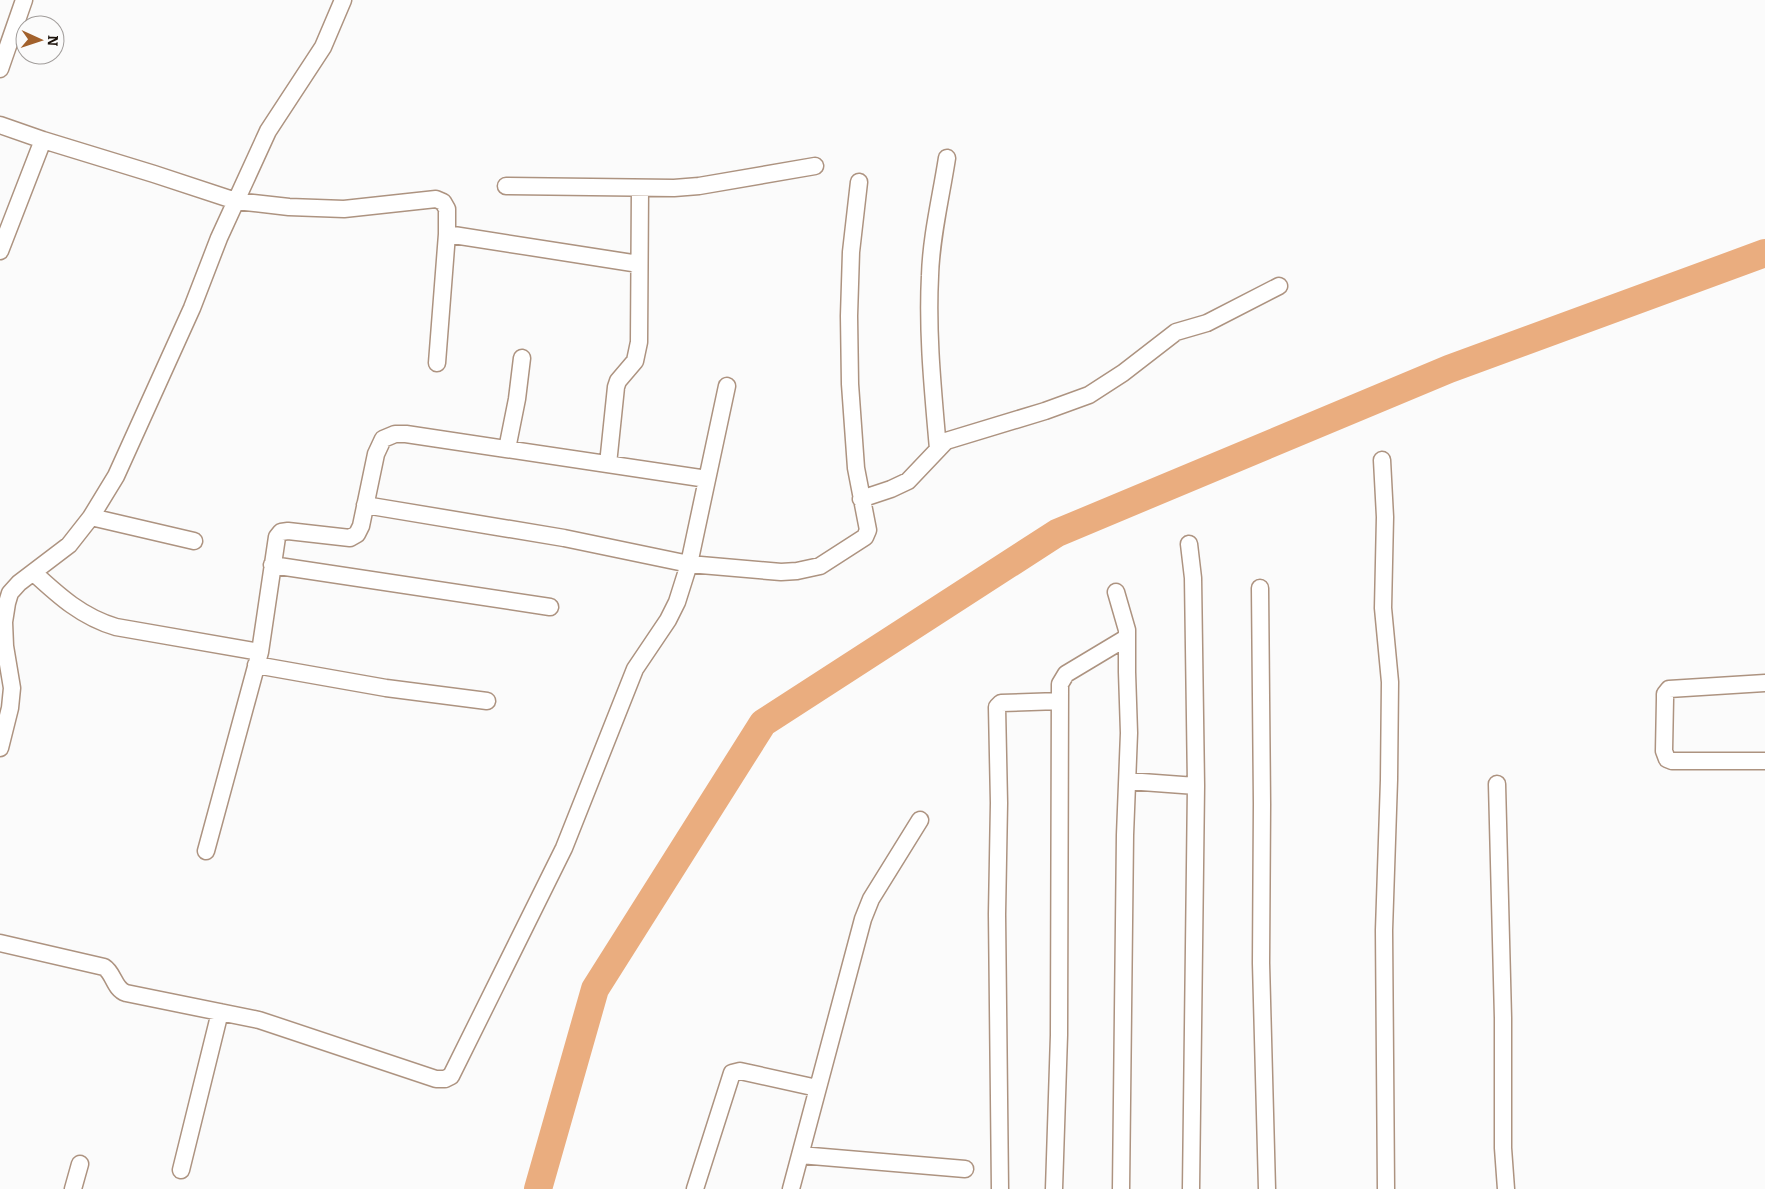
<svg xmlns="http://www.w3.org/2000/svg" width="1765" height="1189" font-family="Bitter,serif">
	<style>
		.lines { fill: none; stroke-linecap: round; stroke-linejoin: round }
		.river { stroke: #eaad7f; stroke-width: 28 }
		.minor-casing { stroke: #ad9380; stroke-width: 19 }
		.minor { stroke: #fff; stroke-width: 16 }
	</style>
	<rect width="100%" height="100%" fill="#fbfbfb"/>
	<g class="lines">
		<path class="river" d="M538,1189L595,989L763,723L1057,533L1449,369L1765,253"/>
		<g class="minor-casing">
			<path id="minor" d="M0,69L24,0
				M0,125L43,140L154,174L236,201L289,207L344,209L436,199L443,202L447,209V234L437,363
				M506,186L674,188L699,186L815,166
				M447,234L639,264
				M0,251L43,140
				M507,449L517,399L522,358
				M938,449C933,391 927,334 930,276C931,237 941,197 947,158
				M1382,460L1385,517L1383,608L1390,682L1389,780L1384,930L1386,1189
				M608,464L616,387L618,381L635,361L639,342L640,188
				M861,499L891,489L908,481L946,441L1045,411L1089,395L1123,373L1176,332L1207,323L1279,286
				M365,505L564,538L689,564L781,572L797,571L820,566L865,537L868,530L856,468L850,384L849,316L851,252L859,182
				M91,517L194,541
				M1189,544L1193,578L1196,786L1191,1189
				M272,565L550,607
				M34,573C59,596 82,617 116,627L260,652
				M1260,588L1262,804L1261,963L1267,1189
				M1116,592L1127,630V672L1129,733L1125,835L1121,1189
				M256,665L386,688L487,701
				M1765,683L1669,689L1665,694V699L1664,751L1667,759L1672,761H1765
				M0,748L10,708L12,688L5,646L4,622L7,603L10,593L19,583L69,545L91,517L116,476L192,308L219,238L268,131L323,47L343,0
				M1128,781L1196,786
				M1497,784L1503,1018V1148L1506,1189
				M206,851L260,652L277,537L281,532L288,531L350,538L357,534L361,526L376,454L383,439L395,434H406L707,479
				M0,943L104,967C114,973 114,989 126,993L259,1020L436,1079H445L451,1076L564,848L635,669L668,620L677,602L689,564L727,386
				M800,1155L965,1169
				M181,1170L220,1012
				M73,1189L80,1164
				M695,1189L732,1073L740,1071L817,1088
				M791,1189L863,919L871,899L920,820
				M1000,1189L997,914L999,803L997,707L1001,703L1060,701
				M1054,1189L1059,1035L1060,684L1066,674L1126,638"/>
		</g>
		<use href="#minor" class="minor"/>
	</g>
	<g transform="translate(40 40) rotate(93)"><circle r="24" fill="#fbfbfb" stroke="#a19d9b"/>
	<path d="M0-4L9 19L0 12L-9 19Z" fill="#a2612c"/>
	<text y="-8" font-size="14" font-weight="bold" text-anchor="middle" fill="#1a110a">N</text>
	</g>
</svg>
